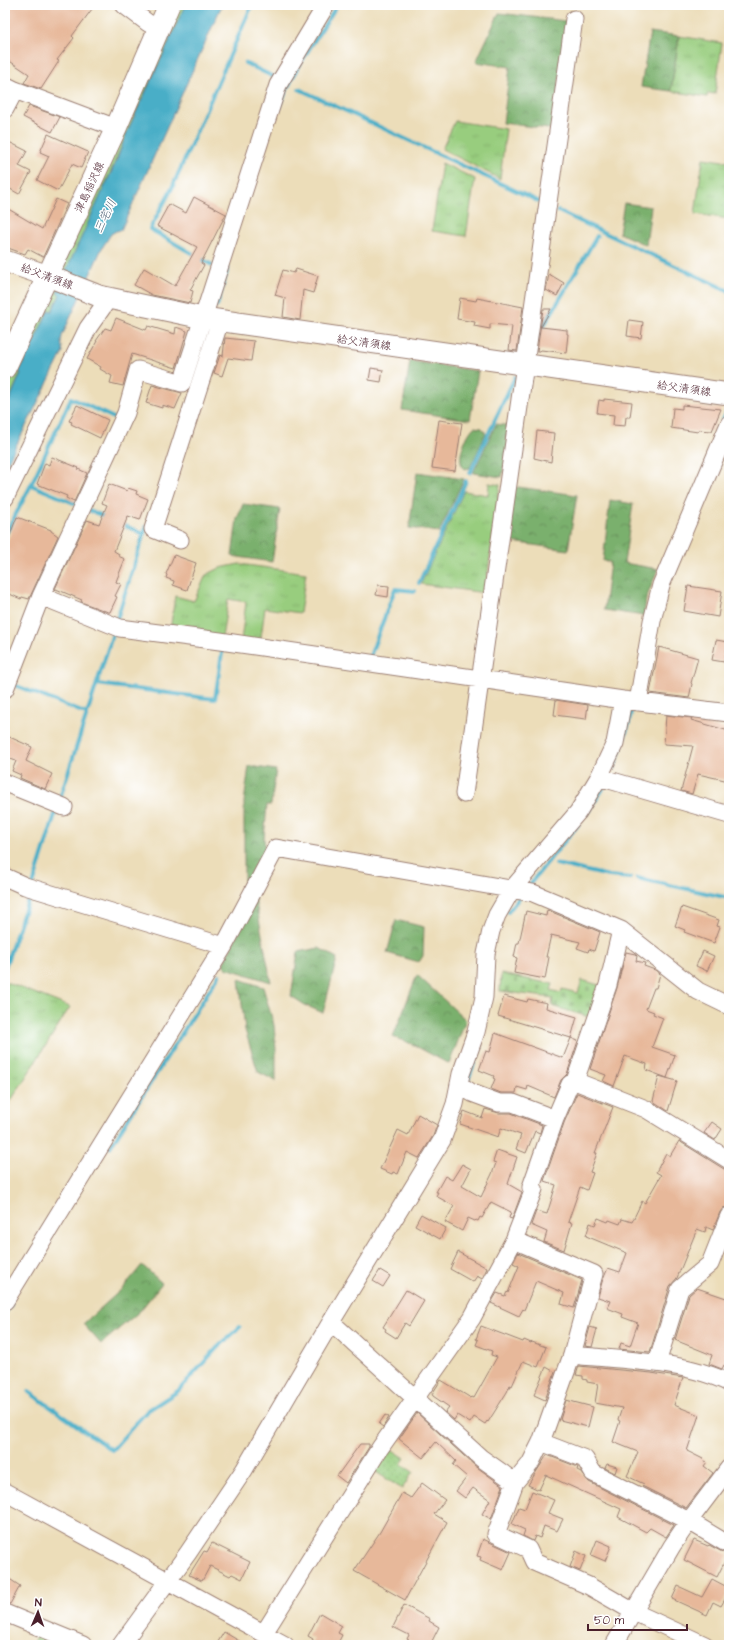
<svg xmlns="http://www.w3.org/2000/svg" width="734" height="1650" font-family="'Architects Daughter','Klee One',sans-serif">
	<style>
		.grass { fill: url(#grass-tufts); stroke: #717654 }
		.forest { fill: url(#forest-crowns); stroke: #62684c }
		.cemetery { fill: url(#cemetery-stones); stroke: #717654 }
		.park { fill: url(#park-dots); stroke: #717654 }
		.water { fill: #48aec7; stroke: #496679 }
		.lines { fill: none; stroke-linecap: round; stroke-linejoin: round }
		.stream { stroke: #48aec7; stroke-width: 4 }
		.building { fill: #e7b89a }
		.minor-casing { stroke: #9b7e72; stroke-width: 19 }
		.major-casing { stroke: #9b7e72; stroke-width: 23 }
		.minor { stroke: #fff; stroke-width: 17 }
		.major { stroke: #fff; stroke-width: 21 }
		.labels { text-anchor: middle; stroke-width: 3; stroke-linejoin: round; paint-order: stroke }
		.street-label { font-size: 11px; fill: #4a1f2b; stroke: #fff }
		.water-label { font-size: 12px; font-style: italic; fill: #495f71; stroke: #fff }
	</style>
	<defs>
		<pattern id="grass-tufts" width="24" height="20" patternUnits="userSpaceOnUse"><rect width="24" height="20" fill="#98cd7e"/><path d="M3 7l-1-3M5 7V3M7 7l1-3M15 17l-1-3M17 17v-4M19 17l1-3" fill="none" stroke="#84b06d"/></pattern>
		<pattern id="forest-crowns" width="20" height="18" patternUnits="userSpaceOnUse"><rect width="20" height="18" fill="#7ab06d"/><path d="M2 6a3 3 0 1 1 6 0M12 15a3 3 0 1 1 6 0" fill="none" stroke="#668f5a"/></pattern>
		<pattern id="cemetery-stones" width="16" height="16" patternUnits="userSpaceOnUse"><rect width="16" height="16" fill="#98cd7e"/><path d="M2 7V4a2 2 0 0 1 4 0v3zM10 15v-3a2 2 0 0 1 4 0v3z" fill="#84b06d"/></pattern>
		<pattern id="park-dots" width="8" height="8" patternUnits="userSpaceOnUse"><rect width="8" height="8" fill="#98cd7e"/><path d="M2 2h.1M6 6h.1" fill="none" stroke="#84b06d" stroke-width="1.8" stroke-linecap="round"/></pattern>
	</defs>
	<rect width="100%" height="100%" fill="#fff"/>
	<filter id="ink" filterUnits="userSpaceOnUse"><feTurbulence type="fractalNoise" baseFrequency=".025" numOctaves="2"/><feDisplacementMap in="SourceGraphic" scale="8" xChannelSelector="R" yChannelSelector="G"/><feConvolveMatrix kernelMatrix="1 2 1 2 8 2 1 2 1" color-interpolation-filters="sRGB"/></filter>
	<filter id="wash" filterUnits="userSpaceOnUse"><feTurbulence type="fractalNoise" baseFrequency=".012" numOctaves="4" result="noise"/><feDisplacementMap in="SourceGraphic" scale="16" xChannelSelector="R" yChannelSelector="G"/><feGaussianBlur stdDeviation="0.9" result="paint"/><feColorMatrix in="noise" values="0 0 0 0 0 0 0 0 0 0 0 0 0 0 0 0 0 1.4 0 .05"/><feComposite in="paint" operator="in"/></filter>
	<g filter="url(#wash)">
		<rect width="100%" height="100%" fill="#ecddb9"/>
		<path class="grass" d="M177,5H185L171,37L168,36L167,38L170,39C156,70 139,101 127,133C107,181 87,228 64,275L59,273Z
			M679,36L722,43L715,94L708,93L707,97L671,91Z
			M455,121L506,129L500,179L442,149Z
			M703,158L729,162V219L695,214Z
			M442,163L475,179L466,236L432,231Z
			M51,287L58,289L60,295L52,311L49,310L19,371L21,372L5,410V381Z
			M489,483L500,485L485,593L421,584L464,491L488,495Z
			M239,564L306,573L300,613L265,608L260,644L241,641L246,602L228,599L222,638L170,631L175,596L194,601L206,575L220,568Z
			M6,982L70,1007L5,1110V984Z"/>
		<path class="forest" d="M499,13L566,21L554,126L549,129L503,123L510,67L476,62Z
			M650,32L679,36L671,91L641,87Z
			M624,203L651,207L646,245L619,233Z
			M410,361L478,371L470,420L402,410Z
			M496,424L512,426L502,477L473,473Z
			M474,427L482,428L486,434L470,468L464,469C455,459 466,435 474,427Z
			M417,472L464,479L439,532L409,528Z
			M518,487L577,495L568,550L505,541L512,490Z
			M610,500L633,504L624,563L658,569L646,599L644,616L604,610L610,562L603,561Z
			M243,504L280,509L272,562L232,556L237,519Z
			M249,766L276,770L271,805H267L264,839L266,853L244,894V802Z
			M255,898L271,982L226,968L223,964Z
			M396,920L424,927L423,956L419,962L387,953Z
			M319,948L337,958L323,1013L305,1005L291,996L298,952Z
			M417,975L466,1020L449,1064L412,1044L393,1037Z
			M239,979L263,987L274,1025L276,1050V1081L258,1072L245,1030Z
			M142,1265L162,1283L140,1311L101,1344L83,1324L123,1288Z"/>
		<path class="cemetery" d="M501,974L553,984L551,990L561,993L562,989L578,993L582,980L602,986L592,1018L552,1006L553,998L500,991Z
			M38,1633L65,1645H32Z"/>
		<path class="park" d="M388,1447L405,1458L401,1464L413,1472L402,1489L373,1470Z"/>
		<path class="water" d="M185,5H222L121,230L116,231L111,234L102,248L62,336L61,342L63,352L5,468V410L21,373L19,372L49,310L52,311L60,295L57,293L64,275L116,162L127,132L170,40L166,38L167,36L171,37Z"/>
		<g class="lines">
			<path class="stream" d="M245,63L274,77
				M299,89L542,203
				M279,109C292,72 316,39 337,5
				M558,211L729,291
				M212,265L150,229L172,188L252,5
				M217,306L228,268
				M535,341L597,236
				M723,420L729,408
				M470,473L515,377
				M31,485L76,504
				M88,510L106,517
				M119,523L144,534
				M5,535L31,485L71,398L116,419
				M419,583L466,481
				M116,622L146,527
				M369,659L395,589L415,591
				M12,684L87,714
				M97,684L215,699L223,646
				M614,768L629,723L632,706
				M59,801L114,630
				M587,814L603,789
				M556,864L609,876L630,878
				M637,878L729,898
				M33,885L57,808
				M529,885L578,825
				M508,912L519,898
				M5,967L31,892
				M467,1083L480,1047
				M110,1147L219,975
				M5,1313L11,1304
				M5,1371L7,1374
				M29,1392L112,1450L147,1411L178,1391L217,1348L240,1327"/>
		</g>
		<g id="blocks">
			<path class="building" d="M5,5H95L72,36L74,38L57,60L59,61L41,89L24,83L29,74L5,58Z
				M29,106L60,117L52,132L23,117Z
				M48,134L88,152L81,168L72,164L58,191L37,180L49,156L40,152Z
				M5,140L27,151L19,166L31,172L19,194L5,186Z
				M194,197L226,214L201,263L204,265L190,290L193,291L190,303L152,295L134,285L144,268L175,286L197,247L157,226L169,204L186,213Z
				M56,199L67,204L43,257L28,249L25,254L5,247V207L42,229Z
				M296,269L318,276L313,293L303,290L300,320L283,317L285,298L275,295L283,270L294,273Z
				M549,274L564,283L557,296L546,290Z
				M460,298L476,301L477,298L523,307L517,351L509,350L512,326L490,324V329L474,326L475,322L457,319Z
				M543,309H551L541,327L567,330V334H568L566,353L541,350L540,351H537Z
				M116,318L146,330L148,326L175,334L176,327L187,331L176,368L132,354L123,386L110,383L112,376L100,369L101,367L87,359L97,341H96L105,328L111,330Z
				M629,320L643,322L641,338L627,336Z
				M225,338L254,341L251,361L228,358L222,376L214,373L220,355L223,356Z
				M371,368L383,370L381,382L369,380Z
				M152,385L182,393L175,409L162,405V408L146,403Z
				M604,399L632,402L630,417H626L625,426L613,425L614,415L597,413L599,400L604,401Z
				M77,405L108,420L100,438L71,424L72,422L69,421Z
				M682,405L721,409L712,431L698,430V432L671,428L673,408L682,409Z
				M439,420L462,423L455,471L432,468Z
				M537,431L554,433L551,462L534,458Z
				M52,457L79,468L78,469L87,473L74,502L66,498L67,496L37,484L45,463L49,465Z
				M109,484L127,491L128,488L137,491L136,494L148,499L140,520L128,516L114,551L119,554L118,556L125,559L117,579L116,582L121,584L115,596L117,597L110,612H108L81,602L82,600L56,589L54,591L87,520L99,524L107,505L102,503Z
				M17,517L51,530V531L58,536L29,599L22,597L21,599L5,592V547Z
				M174,555L196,563L187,590L173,585L174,581L166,578L167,575L166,574Z
				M378,585L389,586L388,597L376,595Z
				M688,586L722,591L718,617L684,611Z
				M716,640L728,642L724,662L712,660Z
				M659,647L698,658L691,683L692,684L689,698L650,693Z
				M556,700L588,705L586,719L554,715Z
				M666,715L692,718L691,720L729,731V781L698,774L692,794L681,791L693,746L664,744Z
				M5,735L32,747L26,761L52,774L45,789L20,778L21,775L12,771L16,761L5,757Z
				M682,907L719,920L717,926L720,927L714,943L684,932L685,930L675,926Z
				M547,910L600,932L594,951L589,949L588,952L577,948L580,942L551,935L546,957H549L545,979L514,973L517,958L514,957L517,943H519L526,911L546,916Z
				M703,951L714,956L707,971L696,966Z
				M626,952L635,954L637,956L636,961L645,963L644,966L655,970L660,974L656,988H654L646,1009L654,1012L653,1014L663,1018L652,1047L675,1055L667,1078L646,1070L647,1064L625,1056L614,1086L603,1081L606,1075L590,1069L617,988Z
				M504,996L527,1002L528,999L547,1003L546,1008L577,1017L571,1038L498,1016Z
				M495,1033L563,1058L571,1038L578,1041L567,1074L561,1080L554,1097L528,1086L527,1090L517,1087L516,1093H501L491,1089L495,1079L493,1078L494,1076L479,1070L486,1051L490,1052Z
				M659,1076L677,1081L668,1111L653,1101Z
				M577,1093L613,1107L595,1153H597L590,1172L593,1173L587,1190L580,1187L568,1222L572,1223L564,1250L544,1242L547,1232L531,1225L536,1211L547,1214L556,1185L544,1181L564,1123Z
				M485,1109L499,1113H511L542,1125L540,1133L535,1131L526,1153L516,1149L521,1135L501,1128L498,1137L460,1124L464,1111L482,1118Z
				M418,1114L437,1125L433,1136L419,1158L407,1152L398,1174L393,1172L392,1174L380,1169L398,1130L408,1135Z
				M712,1122L722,1129L715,1140L704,1133Z
				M679,1141L724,1169L729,1170V1206L723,1208L720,1212L713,1230L706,1227L705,1232L697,1229L677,1278L670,1286L650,1352L619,1349L621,1343L630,1346L638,1323L622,1317L623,1314L607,1308L610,1301L598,1297L602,1282L608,1268L620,1272L627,1253L586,1236L590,1223L595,1225L598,1218L608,1222L609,1220L620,1224L622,1219L632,1222L642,1201L645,1203L661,1175L656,1172L666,1153L670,1156Z
				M497,1150L517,1157L508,1184L522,1192L512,1219L509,1218L511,1212L491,1202L482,1218L480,1217L478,1221L476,1220L475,1221L468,1218L462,1231L445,1222L454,1206L436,1196L438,1192H436L445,1176L452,1180L462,1164L471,1169L462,1186L481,1197L492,1174L496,1163L493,1162Z
				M421,1214L446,1228L440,1239L415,1225Z
				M458,1252L487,1268L482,1279L477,1276L473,1282L450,1269Z
				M518,1253L582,1280L574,1308L561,1304L564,1293L536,1281L524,1310L523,1309L519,1316L491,1303L497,1293L505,1296L507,1292L508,1293L519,1266L513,1263Z
				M380,1270L390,1276L383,1287L373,1281Z
				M697,1288L729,1299V1367L724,1365L722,1369L709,1364L712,1355L675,1340L689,1295Z
				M406,1290L424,1301L409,1326L405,1323L396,1338L385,1331L386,1329L383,1327Z
				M481,1326L523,1342L524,1340L531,1343L532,1342L546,1347L538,1367L523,1361L512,1386L510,1385L507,1392L488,1422L487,1421L485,1424L474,1417L470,1423L457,1415L454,1420L445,1412L449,1407L433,1396L432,1394L441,1380L471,1398L472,1397L474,1398L497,1357L491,1355L492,1351L476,1345L478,1340L476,1339Z
				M590,1327L597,1329L592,1347L585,1346Z
				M579,1366L651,1373L683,1378L674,1405L699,1415L687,1451L703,1459V1460L707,1462L704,1466L713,1473L686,1508L642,1486L644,1484L627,1476L638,1452L613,1442L620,1421L618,1420L622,1408L595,1403L598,1384L587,1382V1380L583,1379V1376L576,1375Z
				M546,1367L555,1372L545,1400L534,1395Z
				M566,1400L593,1407L588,1427L560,1420Z
				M417,1413L474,1465L503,1486L491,1519L482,1514L490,1500L473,1488L465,1498L456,1491L467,1477L453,1465L456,1461L436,1442L423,1458L399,1439Z
				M385,1415L389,1417L383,1427L379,1424Z
				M360,1444H369V1447L346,1483L337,1476Z
				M547,1455L578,1467L577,1470L581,1472L589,1482L674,1525L666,1537L650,1528L646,1532L618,1517L621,1509L546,1475L539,1490L528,1485Z
				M607,1464L617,1467L615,1473L605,1468Z
				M422,1483L445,1500L434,1514L447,1522L405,1600L354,1571L380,1532L402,1493L411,1498Z
				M532,1491L554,1500L548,1513L563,1519L557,1531L544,1526L540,1538L535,1536L533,1541L523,1536L525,1530L512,1524L519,1507L525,1509Z
				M483,1539L511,1552L503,1570L480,1560L481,1557L477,1556Z
				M597,1540L611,1546L605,1561L591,1555Z
				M694,1540L708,1546L709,1545L728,1555L717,1577L684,1560Z
				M212,1543L250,1562L242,1579L232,1574L230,1576L210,1566L202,1581L189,1575L204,1551L207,1552Z
				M576,1551L586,1556L580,1571L570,1567Z
				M5,1576L20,1586L10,1604L5,1603Z
				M712,1579L729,1588L726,1593L728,1594L721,1606L713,1602L707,1615L672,1599L678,1586L702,1597Z
				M404,1605L430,1619L429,1621L439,1627L430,1645H418L407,1639L409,1635L393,1627Z
				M320,1613L342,1626L338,1633L342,1635L337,1645H318L312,1642L313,1639L308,1636Z
				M224,1632L246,1645H216Z"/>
		</g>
	</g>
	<g filter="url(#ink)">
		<use href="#blocks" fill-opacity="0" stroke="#9b7e72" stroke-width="1"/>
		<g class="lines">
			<g class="minor-casing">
				<path id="minor" d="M124,5L148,23L158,27
					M5,85L15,90L116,128
					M5,109L15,90
					M5,498L88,328L109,298
					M180,540L153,529L220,321
					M41,596L120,628L220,641L623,700L729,713
					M5,689L41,596L126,413L138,370L182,383L278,85L326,5
					M638,702L652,621L661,585L729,424
					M599,777L729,815
					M5,783L64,807
					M464,794L574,19
					M5,877L25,886L224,946
					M575,1081L608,985L621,930
					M459,1084L472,1093L499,1103H513L555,1119L570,1084L575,1081L646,1109L729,1160
					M514,1240L534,1189L531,1187L555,1119
					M5,1301L224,946L276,848L533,893L621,930L698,991L729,1006
					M331,1322L481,1458L515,1482L496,1534L528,1549L534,1562L589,1586L634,1612L705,1645
					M657,1363L680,1289L710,1264L729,1216
					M541,1442L585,1459L593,1473L689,1521L729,1545
					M515,1482L530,1464L541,1442L572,1355
					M5,1492L285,1645
					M5,1613L83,1645
					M264,1633L380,1448L472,1318L514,1240L594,1274L572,1355C620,1360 686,1361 729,1383
					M121,1645L188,1553L244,1470L331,1322L442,1140L455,1104L461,1074L476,1032L484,997L486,954L491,931L497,915L512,889L578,812L599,777L615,743L623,700
					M614,1645L672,1546L689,1521L729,1468"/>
			</g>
			<g class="major-casing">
				<path id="major" d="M5,261L48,276L99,296L203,318L729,394
					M5,368L116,128L169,5"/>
			</g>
			<use href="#minor" class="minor"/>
			<use href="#major" class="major"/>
		</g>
	</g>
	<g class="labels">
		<g class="street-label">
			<text transform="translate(89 187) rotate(-65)" y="4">津島稲沢線</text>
			<text transform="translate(47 276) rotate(20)" y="4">給父清須線</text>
			<text transform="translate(364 342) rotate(8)" y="4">給父清須線</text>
			<text transform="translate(684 388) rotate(8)" y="4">給父清須線</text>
		</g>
		<g class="water-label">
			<text transform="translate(105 216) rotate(-65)" y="4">三宅川</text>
		</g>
	</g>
	<rect width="734" height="1650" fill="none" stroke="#fff" stroke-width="20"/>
	<g transform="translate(38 1612) rotate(2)" stroke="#ffffff" stroke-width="3" paint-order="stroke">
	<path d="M0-3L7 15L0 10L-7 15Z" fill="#4a1f2b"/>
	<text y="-6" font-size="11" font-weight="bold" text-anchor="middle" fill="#4a1f2b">N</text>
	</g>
	<path d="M588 1624v6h99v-6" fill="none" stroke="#4a1f2b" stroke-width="2"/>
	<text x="594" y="1624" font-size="12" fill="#4a1f2b" stroke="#ffffff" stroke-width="3" paint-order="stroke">50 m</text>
</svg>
